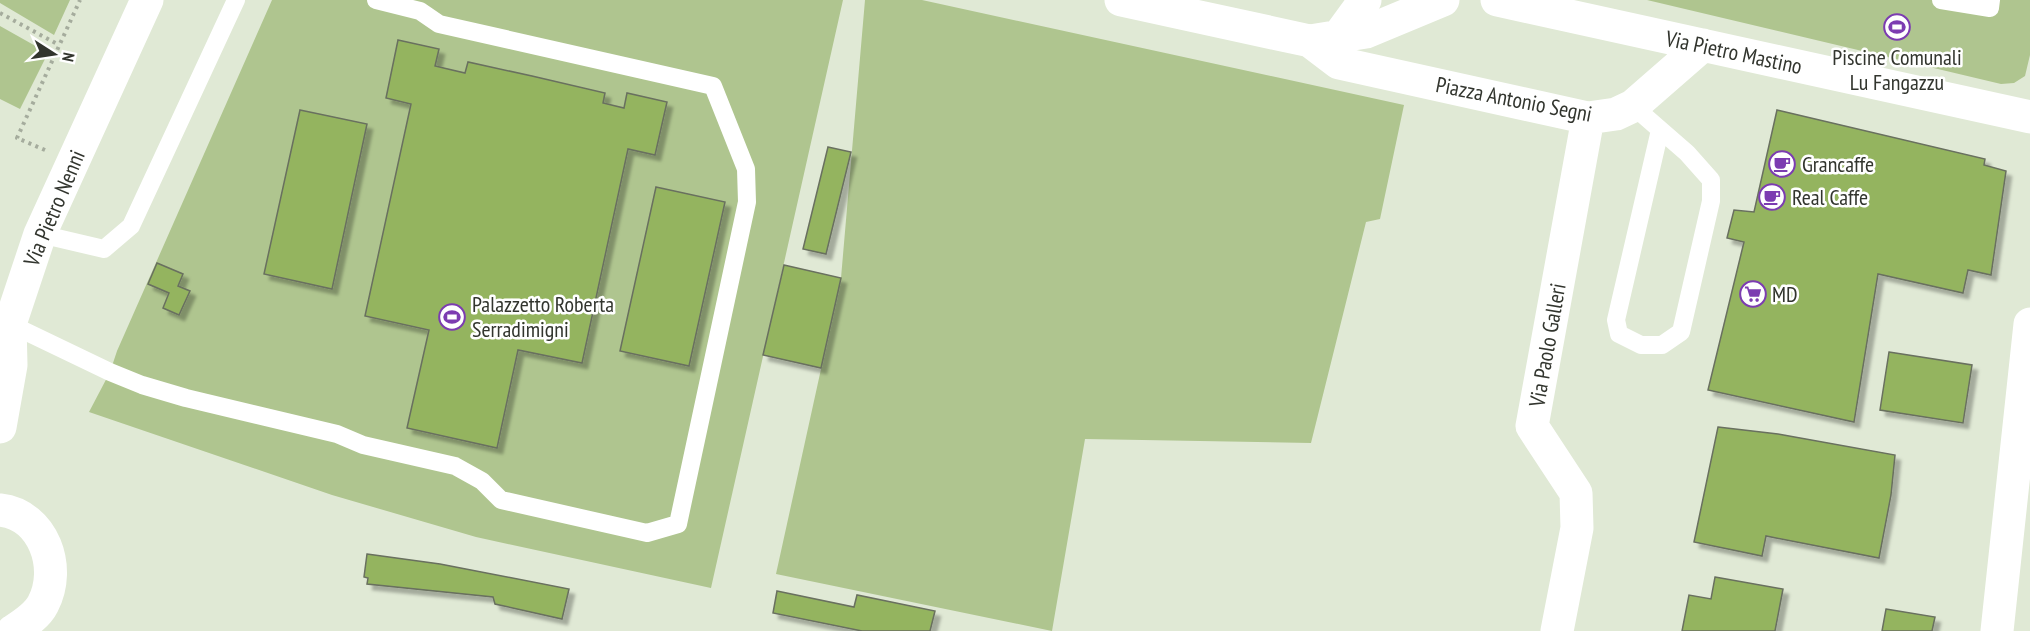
<svg xmlns="http://www.w3.org/2000/svg" width="2030" height="631" font-family="'PT Sans Narrow',sans-serif">
	<style>
		.green { fill: #afc58f }
		.building { fill: #94b45f; stroke: #69705f; stroke-width: 1.5; filter: url(#shadow) }
		.lines { fill: none; stroke-linecap: round; stroke-linejoin: round }
		.path { stroke: #a5ac9d; stroke-width: 4; stroke-dasharray: 3 4.5; stroke-linecap: butt }
		.lane { stroke: #fff; stroke-width: 18 }
		.street { stroke: #fff; stroke-width: 33 }
		.labels { text-anchor: middle; stroke-width: 5; stroke-linejoin: round; paint-order: stroke }
		.street-label { font-size: 22px; fill: #32352e; stroke: #fff }
		.poi-label { font-size: 22px; fill: #32352e; stroke: #fff; text-anchor: start }
	</style>
	<defs>
		<filter id="shadow"><feDropShadow dx="5.5" dy="5.5" stdDeviation="1.5" flood-color="#0004"/></filter>
	</defs>
	<rect width="100%" height="100%" fill="#e0e9d5"/>
	<path class="green" d="M0,0H70L54,35L0,3Z
		M272,0H843L711,588L476,537L332,495L89,412L110,372L117,351Z
		M865,0H922L1404,105L1380,219L1366,222L1311,443L1085,439L1052,631L776,574L841,278Z
		M1647,0H2030V55L2025,76L2014,83L2001,84Z
		M0,26L48,53L20,109L0,99Z"/>
	<path class="building" d="M398,40L439,49L435,66L465,73L468,62L532,76L605,93L603,103L624,108L627,93L667,102L655,155L628,149L582,363L518,350L497,448L407,428L429,330L365,316L411,104L386,98Z
		M300,110L367,124L332,289L264,274Z
		M1777,110L1985,159L1984,165L2006,171L1991,275L1968,270L1963,293L1878,274L1854,422L1708,390L1744,242L1727,238L1734,210L1754,212Z
		M828,147L851,152L826,254L803,249Z
		M656,187L725,202L689,366L620,351Z
		M157,263L183,274L178,286L190,291L179,315L163,308L169,293L148,284Z
		M784,265L841,278L821,368L763,355Z
		M1889,352L1972,365L1963,423L1880,410Z
		M1718,427L1778,434L1895,455L1891,495L1879,558L1766,536L1762,556L1694,542Z
		M367,554L440,564L569,589L562,619L495,604L493,597L367,584L368,578L364,577Z
		M1715,577L1783,589L1775,631H1682L1689,595L1711,599Z
		M777,591L854,607L857,595L935,611L930,631H862L773,613Z
		M1886,609L1935,617L1932,631H1882Z"/>
	<g class="lines">
		<path class="path" d="M0,13L59,45
			M45,150L17,138L80,0"/>
		<path class="lane" d="M1941,0L1990,8L1991,0
			M1633,106L1687,153L1711,180V201L1681,332L1662,345H1641L1619,334L1616,320L1660,130
			M40,234L104,249L131,226L236,0
			M10,324L110,372L142,385L186,398L337,434L363,445L455,466L482,481L501,500L647,533L678,524L747,202L746,169L713,86L439,24L420,11L376,0"/>
		<path class="street" d="M1121,0L1310,41L1366,32L1443,0
			M1497,0L2030,117
			M1338,37L1365,0
			M1310,41L1339,63L1588,118L1616,114L1633,106L1703,45
			M0,427L11,365L10,324L40,234L147,0
			M0,510C44,515 62,568 43,604C37,616 24,624 13,631
			M1557,631L1577,528L1576,493L1532,426L1588,118
			M1997,631L2030,324"/>
	</g>
	<defs>
		<g id="stadium-ring" transform="scale(1.35)"><circle r="9.5" fill="#fff" stroke="#7c3cb1" stroke-width="1.5"/><path d="M0-5a6.5 5 0 1 0 0 10a6.5 5 0 1 0 0-10ZM-3.5-1.8h7v3.6h-7Z" fill="#7c3cb1"/></g>
		<g id="cafe-ring" transform="scale(1.35)"><circle r="9.5" fill="#fff" stroke="#7c3cb1" stroke-width="1.5"/><path d="M-5.5-4.5H6V0H3Q3 3.5 0 3.5H-2.5Q-5.5 3.5-5.5 0ZM3-3.2v2h1.7v-2ZM-6 4.5H4V6H-6Z" fill="#7c3cb1"/></g>
		<g id="supermarket-ring" transform="scale(1.35)"><circle r="9.5" fill="#fff" stroke="#7c3cb1" stroke-width="1.5"/><path d="M-6-5.5h2.5l.6 2H6L4.5 2H-2.5L-4.4-4H-6ZM-1.5 3.2a1.3 1.3 0 1 0 .1 0ZM3 3.2a1.3 1.3 0 1 0 .1 0Z" fill="#7c3cb1"/></g>
	</defs>
	<g fill-rule="evenodd">
		<use href="#stadium-ring" x="1897" y="27"/>
		<use href="#cafe-ring" x="1782" y="164"/>
		<use href="#cafe-ring" x="1772" y="197"/>
		<use href="#supermarket-ring" x="1753" y="294"/>
		<use href="#stadium-ring" x="452" y="317"/>
	</g>
	<g class="labels">
		<g class="street-label">
			<text transform="translate(1734 52) rotate(12)" y="8">Via Pietro Mastino</text>
			<text transform="translate(1514 99) rotate(11)" y="8">Piazza Antonio Segni</text>
			<text transform="translate(54 208) rotate(-67)" y="8">Via Pietro Nenni</text>
			<text transform="translate(1547 345) rotate(-80)" y="8">Via Paolo Galleri</text>
		</g>
		<g class="poi-label">
			<text x="1897" y="65" text-anchor="middle">Piscine Comunali<tspan x="1897" dy="25">Lu Fangazzu</tspan></text>
			<text x="1802" y="172">Grancaffe</text>
			<text x="1792" y="205">Real Caffe</text>
			<text x="1772" y="302">MD</text>
			<text x="472" y="312">Palazzetto Roberta<tspan x="472" dy="25">Serradimigni</tspan></text>
		</g>
	</g>
	<g transform="translate(54 54) rotate(102)" stroke="#ffffff" stroke-width="4.5" paint-order="stroke">
	<path d="M0-4.5L10 22L0 15L-10 22Z" fill="#32352e"/>
	<text y="-9" font-size="16" font-weight="bold" text-anchor="middle" fill="#32352e">N</text>
	</g>
</svg>
